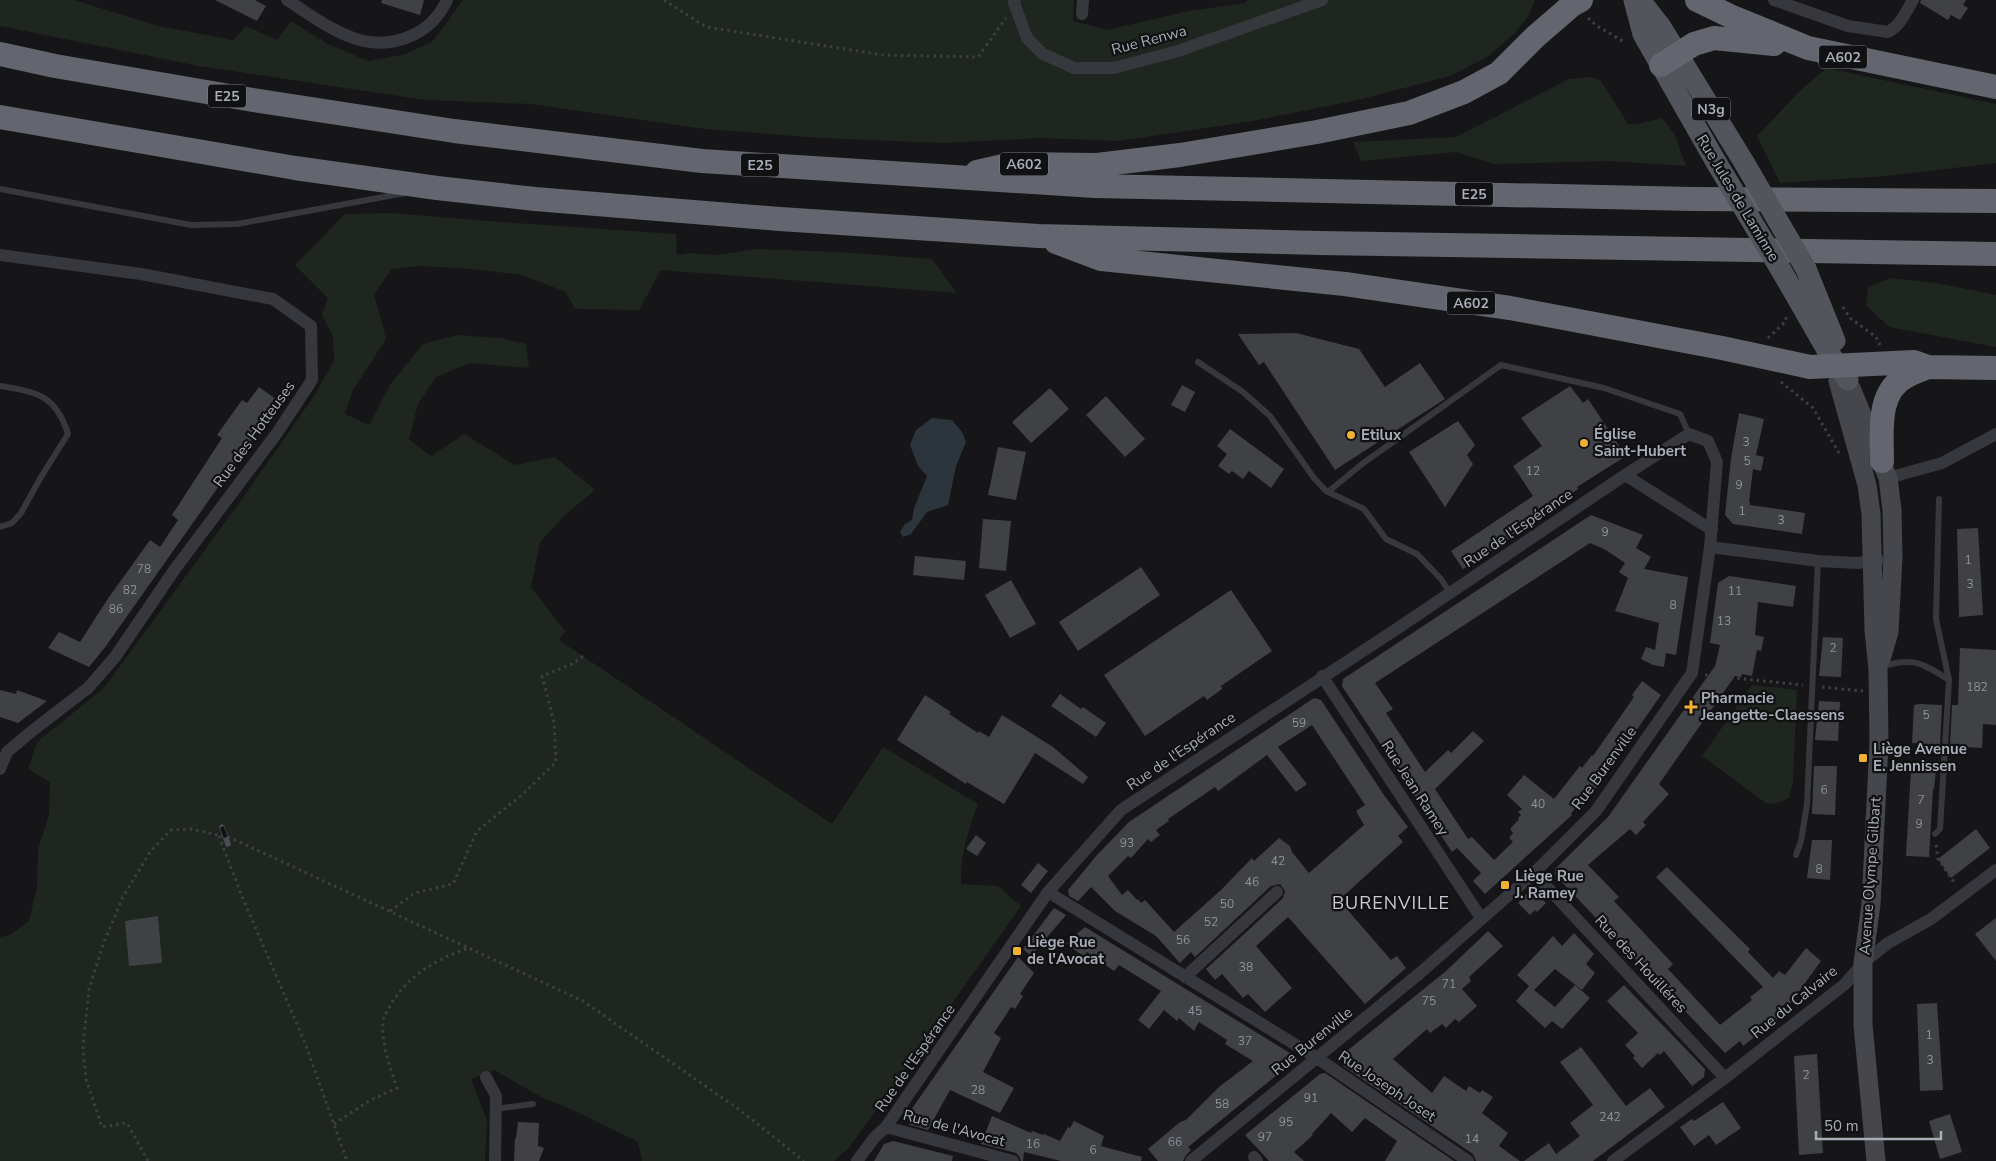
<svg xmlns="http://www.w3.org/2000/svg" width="1996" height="1161" font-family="'Nunito Sans',sans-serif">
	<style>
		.green { fill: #1e261f }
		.water { fill: #2c353c }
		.building { fill: #404145; fill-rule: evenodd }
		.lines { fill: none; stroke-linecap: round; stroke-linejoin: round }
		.path { stroke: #3d3f44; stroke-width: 3; stroke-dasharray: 2.5 4; stroke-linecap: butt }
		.lane { stroke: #37383d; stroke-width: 6 }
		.street { stroke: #37383d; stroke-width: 12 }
		.secondary { stroke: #45474d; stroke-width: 19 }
		.primary { stroke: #53555c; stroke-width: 21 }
		.highway { stroke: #63666e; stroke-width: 24 }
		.rail-casing { stroke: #4a4c52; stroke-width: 5.5 }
		.rail { stroke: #111113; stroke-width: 4; stroke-dasharray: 11; stroke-linecap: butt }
		.primary-bridge { stroke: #53555c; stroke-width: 21 }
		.poi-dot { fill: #f2b134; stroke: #111113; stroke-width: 2 }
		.labels { text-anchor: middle; stroke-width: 4.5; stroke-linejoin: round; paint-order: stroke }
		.number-label { font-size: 12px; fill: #8e929b }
		.shield { fill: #111113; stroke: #7b7e86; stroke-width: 1 }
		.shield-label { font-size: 14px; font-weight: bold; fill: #a8adb8 }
		.street-label { font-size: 15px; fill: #a8adb8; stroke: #111113 }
		.poi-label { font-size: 15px; font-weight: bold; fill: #a8adb8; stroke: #111113; text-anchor: start }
		.quarter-label { font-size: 18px; letter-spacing: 1px; fill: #c9ccd4; stroke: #111113 }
	</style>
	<rect width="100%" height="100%" fill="#161618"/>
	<path class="green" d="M0,0H74L158,26L233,40L246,26L277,40L291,21L328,44L368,61L406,54L433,41L463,0H1074L1073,21L1107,30L1189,11L1245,3L1248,0H1535L1528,17L1515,33L1487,57L1450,76L1358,100L1253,121L1119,141L1042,138L942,143L821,138L705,129L531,104L425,100L199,66L0,26Z
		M1827,68L1996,104V163L1887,176L1780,183L1757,136L1802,89Z
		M1589,77L1600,80L1628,124H1638L1662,118L1674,133L1686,166L1609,161L1494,164L1456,152L1361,161L1353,142L1456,137L1569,79Z
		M391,213L488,221L676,234L677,255L689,253L717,255L756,249L839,252L932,259L957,293L661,270L639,310L575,309L566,292L522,275L471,269L419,266L392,269L374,294L386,339L353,390L345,414L369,425L390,385L423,344L457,335L500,338L526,344L529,368L470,363L436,377L418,404L409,439L431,456L464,434L515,465L555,457L595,490L566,514L540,542L531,587L565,631L559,640L832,824L883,747L978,804C968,831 960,856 961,884L998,886L1021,906L849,1148L834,1161H642L638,1142L573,1110L541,1097L494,1070L471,1079L487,1120L485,1161H0V937L10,935L29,921L37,887L38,849L49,815L50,782L28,769L37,742L104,688L242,499L314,396L334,361L333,337L322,315L328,298L295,265L345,214Z
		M1890,278L1937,283L1996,295V347L1889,327L1866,305L1868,288Z
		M1752,685L1797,690L1793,782L1789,798L1775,804L1766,803L1702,756Z"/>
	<path class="water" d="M932,418L952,420L962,432L966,442L956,466L948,505L927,512L911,534L903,537L900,532L905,524L912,520L914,508L927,476L918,466L910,445L916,430Z"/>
	<path class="building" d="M215,0H255L266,6L257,21Z
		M382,0H424L420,15L381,3Z
		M1921,0H1966L1963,5L1968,8L1960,20L1951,15L1948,20L1920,3Z
		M1296,333L1359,349L1385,387L1420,363L1445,399L1335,470L1264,362L1259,365L1238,334Z
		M1182,385L1195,392L1185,412L1171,405Z
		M1570,386L1583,403L1588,399L1626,456L1577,487L1578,489L1553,507L1554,509L1463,569L1451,551L1533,496L1513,466L1542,446L1521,418Z
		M259,387L279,401L106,646L89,667L48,648L59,632L80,642L109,597L150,540L160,547L178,520L172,515L222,438L217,435L242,400L247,403Z
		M1050,388L1069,409L1031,443L1012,422Z
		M1106,396L1145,439L1125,457L1086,415Z
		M1739,413L1764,419L1756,455L1764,457L1761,471L1753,469L1749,502H1750V505L1805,513L1802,534L1733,524L1725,515L1731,458Z
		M1458,421L1475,445L1467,455L1473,464L1445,507L1409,452Z
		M1230,429L1284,469L1271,488L1249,471L1243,479L1232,471L1229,474L1218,466L1227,454L1217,446Z
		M998,447L1026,452L1016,500L988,495Z
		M1591,515L1643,535L1636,548L1651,557L1644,569L1688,577L1676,655L1665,653H1666L1664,667L1653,665L1641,659L1646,647L1655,650L1659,623L1615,611L1628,578L1619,572L1625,563L1606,550L1590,543L1375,683L1393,709L1386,713L1425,772L1448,750L1451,753L1473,731L1484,741L1435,789L1468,839L1472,837L1494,860L1513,842L1509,838L1513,833L1510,829L1519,819L1518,818L1521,815L1518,812L1522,809L1507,795L1524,775L1554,799L1580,766L1582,768L1592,755L1593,756L1634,697L1632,695L1642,681L1661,695L1592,794L1589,789L1571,814L1572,815L1485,894L1473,881L1481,873L1457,848L1452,852L1342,686L1343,679Z
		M983,519L1011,521L1006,571L979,568Z
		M1978,528L1983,615L1959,617L1957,529Z
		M915,556L966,561L964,580L913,575Z
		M1141,567L1160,595L1078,651L1059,622Z
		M1729,576L1796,586L1793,607L1758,602L1755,635L1764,637L1761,651L1757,650L1752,676L1742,674L1741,677L1735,676L1659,784L1669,794L1643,822L1646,825L1636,835L1630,829L1588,865L1619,897L1614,901L1673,964L1668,969L1720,1025L1752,1000L1750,997L1763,987L1656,877L1667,867L1750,949L1748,952L1773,978L1779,971L1785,975L1806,948L1821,961L1784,1012L1785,1013L1743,1046L1740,1041L1725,1053L1555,875V869L1608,817L1715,666L1720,645L1710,643L1718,583Z
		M1011,580L1036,624L1010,638L985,595Z
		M1231,590L1272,651L1221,686L1222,689L1207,700L1204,696L1145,736L1104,675Z
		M1823,637L1843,638L1841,677L1819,676Z
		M1960,648L1996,650V725L1983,724L1982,748L1950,746L1952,705H1958Z
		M0,690L16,694L17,690L47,701L18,723L0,717Z
		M1060,694L1081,709L1083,707L1106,723L1096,737L1051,706Z
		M925,695L951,712L949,714L978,733L979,731L989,737L1002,715L1053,747L1088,777L1083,784L1035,753L1004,804L967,782L966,784L897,740Z
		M1314,698L1321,700L1384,795L1408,827L1398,836L1403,842L1339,900L1391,960L1397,956L1406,968L1365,1004L1288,917L1256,946L1292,988L1265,1012L1248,994L1243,998L1222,974L1215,980L1206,969L1283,898L1285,891L1280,884L1271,886L1195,957L1191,952L1180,963L1156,936L1115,911L1091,887L1078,901L1069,896L1068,890L1097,855L1129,822ZM1312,725L1365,805L1356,811L1364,825L1309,873L1292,852L1290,846L1279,838L1254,861L1252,858L1221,890L1174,932L1145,900L1141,903L1138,899L1137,900L1128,890L1122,895L1108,876L1128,856L1131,858L1148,839L1151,842L1160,835L1156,830L1169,821L1168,819L1215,787L1218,791L1267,755L1296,792L1307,784L1278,747Z
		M1819,701L1840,702L1838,741L1815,740Z
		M1919,704L1942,705L1940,745L1912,743L1914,705Z
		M1814,766H1837L1835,815L1812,814Z
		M1911,768L1936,769L1934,789H1933L1929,857L1906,856Z
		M1976,829L1990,848L1951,878L1938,859Z
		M976,835L986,843L977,856L966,849Z
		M1812,840H1832L1830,880L1807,878Z
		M1038,863L1048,871L1031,893L1021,885Z
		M1528,892H1536L1546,903L1537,912L1535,910L1530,915L1518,903Z
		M1054,908L1066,915L1031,956L1023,949Z
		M158,916L162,963L129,966L125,921Z
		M1996,918V961L1975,934Z
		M1085,927L1293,1055V1062L1188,1147L1191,1150L1186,1155L1183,1161H1158L1148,1149L1180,1122L1186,1120L1219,1087L1253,1061L1225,1044L1227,1040L1199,1022L1194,1031L1179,1018L1177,1021L1164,1010L1149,1029L1138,1020L1161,991L1119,965L1114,971L1087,952L1084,957L1066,943Z
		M1488,931L1503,946L1469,977L1471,981L1462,989L1477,1006L1459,1022L1455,1019L1446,1028L1442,1024L1430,1033L1427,1029L1393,1059L1432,1093L1444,1076L1466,1091L1469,1086L1480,1093L1482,1090L1493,1097L1482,1113L1508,1133L1499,1146L1520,1161H1476L1473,1154L1343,1066L1342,1055L1446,971Z
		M1574,933L1594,954L1586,964L1595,973L1582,990L1555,969L1534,990L1555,1007L1575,985L1590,998L1562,1029L1552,1021L1545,1028L1516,1001L1529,986L1517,975L1553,936L1562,946Z
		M1018,957L1034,973L1020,994L1023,996L1015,1009L1011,1007L994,1033L1001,1038L983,1072L1014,1088L1000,1113L950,1090L928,1130L910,1125L906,1117Z
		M1624,985L1705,1069L1704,1077L1692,1086L1664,1051L1660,1055L1658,1053L1642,1068L1633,1058L1635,1056L1625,1045L1638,1033L1607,1001Z
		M1937,1003L1943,1090L1920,1091L1917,1004Z
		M1581,1047L1626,1106L1650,1088L1665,1107L1593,1161H1524L1549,1143L1556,1154L1580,1136L1570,1123L1593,1105L1560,1062Z
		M1817,1054L1823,1153L1799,1155L1794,1056Z
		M1325,1073L1454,1161H1385L1397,1141L1365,1118L1352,1132L1331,1113L1312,1134L1313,1135L1294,1152L1304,1161H1269L1245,1135L1320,1074Z
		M1723,1102L1741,1128L1716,1145L1709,1135L1694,1146L1680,1127L1692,1119L1694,1121Z
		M1950,1114L1962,1152L1940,1159L1929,1121Z
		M992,1116L1031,1133L1032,1131L1043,1135L1044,1134L1060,1141L1068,1127L1070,1128L1074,1121L1104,1136L1101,1146L1142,1157L1141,1161H1061L1024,1152L1023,1161H1021L1019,1156L1016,1153L981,1144Z
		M518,1122L539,1123L538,1146L544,1148L539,1161H514L515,1138H516Z
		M893,1141L953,1156L952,1161H874L884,1144Z"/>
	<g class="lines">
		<path class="path" d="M664,0L706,27L883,55L978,57L1006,18
			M1588,18L1597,26L1626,43
			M1843,307L1850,318L1876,337L1880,345
			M1768,338L1786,321V316
			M1781,382L1813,408L1839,453
			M1705,675L1803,685
			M1822,687L1863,691
			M219,836L241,894L305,1043L347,1161
			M1936,845L1938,859L1956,885
			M390,911L415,893L453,884L477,831L523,794L556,762L554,722L542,676L572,664L583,656
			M334,1124L369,1101L397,1088C390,1066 381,1044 383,1020C384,1015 388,1011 390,1006C408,975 436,959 469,948
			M148,1161L127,1123L102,1127L86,1079L83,1047L89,989L104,942L123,897L150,852L171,830L191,829L231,838L583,1001L737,1108L804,1161"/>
		<path class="lane" d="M0,189L191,225L237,224L405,193
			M1198,362L1243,392L1270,416L1314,478L1326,491L1364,509L1386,539L1417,554L1441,579L1450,593
			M0,386C37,392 56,395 68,434L41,477L21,513L12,523L0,527
			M1328,492L1362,464L1501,365L1604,388L1680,414L1689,434
			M1881,667C1913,656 1924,664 1949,680
			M1935,834L1940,829L1949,680L1936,619L1939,499
			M1796,855L1801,841L1807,804L1818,561
			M495,1109L533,1104"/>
		<path class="street" d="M287,0C327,25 364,58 413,35C428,28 440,15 447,0
			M1015,0L1014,3L1027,38L1043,54L1074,68H1114L1178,51L1322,0
			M1774,0L1848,26L1888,32C1900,26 1906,12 1913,0
			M1082,14L1083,0
			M0,255L141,274L273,299L311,326L312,380L277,433L175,569L115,657L88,688L32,731L7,752L0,769
			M1625,475L1712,530
			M1888,478L1942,463L1996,434
			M1710,547L1818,561L1858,563L1879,560
			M1322,676L1481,918
			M1534,873L1725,1078
			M1048,892L1317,1058L1468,1161
			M1185,977L1277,892
			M486,1077L496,1096L495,1161
			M886,1127L1013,1161
			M1254,1157L1257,1161
			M857,1161L874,1138L886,1127L1048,892L1121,810L1398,628L1625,475L1689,434L1708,441L1717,462L1710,547L1692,673L1596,811L1534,873L1420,973L1191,1161
			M1613,1161L1725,1078L1845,984L1863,963L1888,943L1931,919L1996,870"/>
		<path class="secondary" d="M1838,381L1867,485L1871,514L1874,630L1878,669L1879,743L1871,904L1863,963V1025L1876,1161
			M1851,388L1888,478L1892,510L1893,558L1889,632L1881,659"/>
		<path class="primary" d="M1634,0L1643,34L1716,162
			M1640,0L1661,27L1745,164
			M1806,269L1835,341
			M1781,270L1827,350L1848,380"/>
		<path class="highway" d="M1697,0L1730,16L1808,48L1996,87
			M0,54L55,66L253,100L454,131L702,161L1095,186L1692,199L1996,201
			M1661,65L1694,44L1714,38L1774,44
			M0,117L295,168L437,188L535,199L780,219L1038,236L1320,243L1996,254
			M977,172L1012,164L1097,165L1180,155L1317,132L1409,113L1464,92L1499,73L1535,37L1572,5L1581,0
			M1056,242L1101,259L1345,284L1510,308L1722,348L1810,367L1914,362L1928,367L1996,368
			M1882,461C1882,433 1876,391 1907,376C1914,372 1921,370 1928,367"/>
		<g class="rail-casing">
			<path id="rail" d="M222,827L228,844"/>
		</g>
		<use href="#rail" class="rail"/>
		<path class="primary-bridge" d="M1716,162L1781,270
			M1745,164L1806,269"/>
	</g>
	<g class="poi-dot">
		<circle cx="1351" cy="435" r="5"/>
		<circle cx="1584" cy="443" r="5"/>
		<path d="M1688.5 699.5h5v5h5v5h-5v5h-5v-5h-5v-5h5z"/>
		<rect x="1858" y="753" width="10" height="10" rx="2.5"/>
		<rect x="1500" y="880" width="10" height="10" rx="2.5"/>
		<rect x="1012" y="946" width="10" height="10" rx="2.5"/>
	</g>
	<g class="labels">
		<g class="number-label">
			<text x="1746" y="446">3</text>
			<text x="1747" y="465">5</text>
			<text x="1533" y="475">12</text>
			<text x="1739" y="489">9</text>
			<text x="1742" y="515">1</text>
			<text x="1781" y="524">3</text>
			<text x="1605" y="536">9</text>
			<text x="1968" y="564">1</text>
			<text x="144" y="573">78</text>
			<text x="1970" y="588">3</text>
			<text x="130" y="594">82</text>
			<text x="1735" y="595">11</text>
			<text x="1673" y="609">8</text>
			<text x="116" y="613">86</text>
			<text x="1724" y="625">13</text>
			<text x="1833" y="652">2</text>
			<text x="1977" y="691">182</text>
			<text x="1926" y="719">5</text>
			<text x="1299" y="727">59</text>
			<text x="1824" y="794">6</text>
			<text x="1921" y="804">7</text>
			<text x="1538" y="808">40</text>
			<text x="1919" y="828">9</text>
			<text x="1127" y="847">93</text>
			<text x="1278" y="865">42</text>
			<text x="1819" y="873">8</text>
			<text x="1252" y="886">46</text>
			<text x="1227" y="908">50</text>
			<text x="1211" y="926">52</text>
			<text x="1183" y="944">56</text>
			<text x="1246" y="971">38</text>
			<text x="1449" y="988">71</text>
			<text x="1429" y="1005">75</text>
			<text x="1195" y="1015">45</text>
			<text x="1929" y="1039">1</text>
			<text x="1245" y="1045">37</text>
			<text x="1930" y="1064">3</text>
			<text x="1806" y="1079">2</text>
			<text x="978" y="1094">28</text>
			<text x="1311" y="1102">91</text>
			<text x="1222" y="1108">58</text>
			<text x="1610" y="1121">242</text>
			<text x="1286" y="1126">95</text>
			<text x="1265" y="1141">97</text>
			<text x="1472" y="1143">14</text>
			<text x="1175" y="1146">66</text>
			<text x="1033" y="1148">16</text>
			<text x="1093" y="1154">6</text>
		</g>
		<g class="shield">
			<rect x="1819" y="45.5" width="48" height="23" rx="4"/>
			<rect x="208" y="84.5" width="38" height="23" rx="4"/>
			<rect x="1692" y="97.5" width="38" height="23" rx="4"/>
			<rect x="1000" y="152.5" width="48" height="23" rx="4"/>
			<rect x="741" y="153.5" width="38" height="23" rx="4"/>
			<rect x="1455" y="182.5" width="38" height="23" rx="4"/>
			<rect x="1447" y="291.5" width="48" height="23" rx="4"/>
		</g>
		<g class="shield-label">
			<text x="1843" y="62">A602</text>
			<text x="227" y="101">E25</text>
			<text x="1711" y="114">N3g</text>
			<text x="1024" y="169">A602</text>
			<text x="760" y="170">E25</text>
			<text x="1474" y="199">E25</text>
			<text x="1471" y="308">A602</text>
		</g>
		<g class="street-label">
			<text transform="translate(1149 40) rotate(-15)" y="5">Rue Renwa</text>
			<text transform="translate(1738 198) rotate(59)" y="5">Rue Jules de Laminne</text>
			<text transform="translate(254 434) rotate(-54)" y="5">Rue des Hotteuses</text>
			<text transform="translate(1518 528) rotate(-34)" y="5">Rue de l'Espérance</text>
			<text transform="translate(1181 751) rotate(-34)" y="5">Rue de l'Espérance</text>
			<text transform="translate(1604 768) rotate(-54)" y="5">Rue Burenville</text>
			<text transform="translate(1415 788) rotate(57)" y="5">Rue Jean Ramey</text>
			<text transform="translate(1870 876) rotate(-86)" y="5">Avenue Olympe Gilbart</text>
			<text transform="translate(1641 964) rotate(47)" y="5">Rue des Houilléres</text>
			<text transform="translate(1794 1002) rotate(-39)" y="5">Rue du Calvaire</text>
			<text transform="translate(1312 1041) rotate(-39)" y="5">Rue Burenville</text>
			<text transform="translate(915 1058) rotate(-55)" y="5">Rue de l'Espérance</text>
			<text transform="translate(1387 1086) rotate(34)" y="5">Rue Joseph Joset</text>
			<text transform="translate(954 1128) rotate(15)" y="5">Rue de l'Avocat</text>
		</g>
		<g class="poi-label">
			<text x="1594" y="439">Église<tspan x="1594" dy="17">Saint-Hubert</tspan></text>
			<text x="1361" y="440">Etilux</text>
			<text x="1701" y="703">Pharmacie<tspan x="1701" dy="17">Jeangette-Claessens</tspan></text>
			<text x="1873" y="754">Liège Avenue<tspan x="1873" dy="17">E. Jennissen</tspan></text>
			<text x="1515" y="881">Liège Rue<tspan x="1515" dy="17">J. Ramey</tspan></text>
			<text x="1027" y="947">Liège Rue<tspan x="1027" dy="17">de l'Avocat</tspan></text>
		</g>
		<g class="quarter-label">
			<text x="1391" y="909">BURENVILLE</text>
		</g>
	</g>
	<path d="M1816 1131v8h125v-8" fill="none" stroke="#a8adb8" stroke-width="2.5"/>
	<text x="1824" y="1131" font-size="15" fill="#a8adb8" stroke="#111113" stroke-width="4" paint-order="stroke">50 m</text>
</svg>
